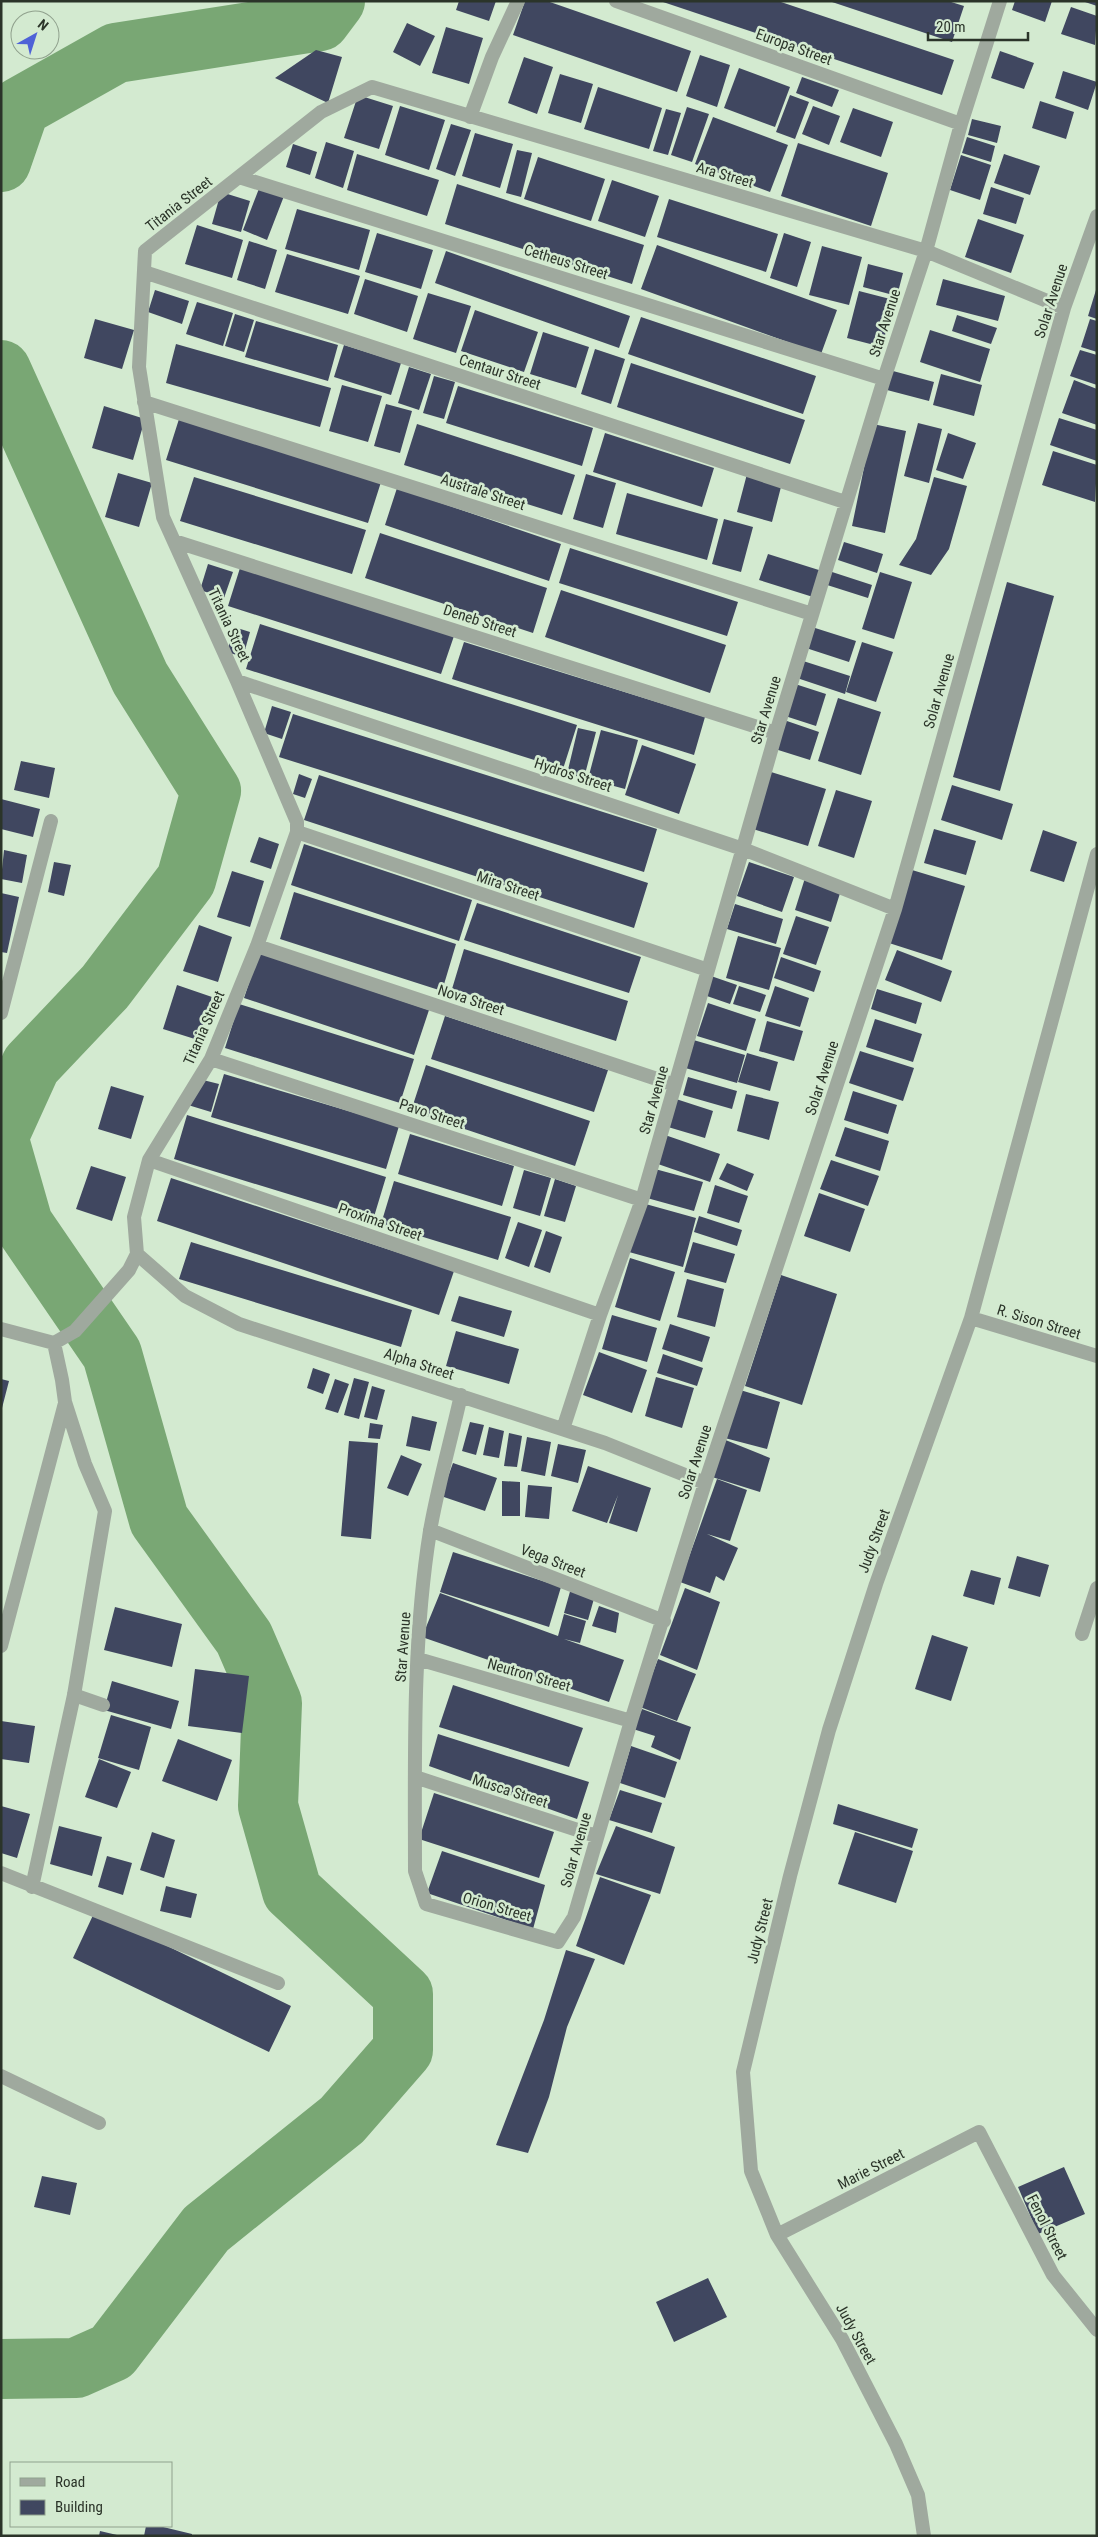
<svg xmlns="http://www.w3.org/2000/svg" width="1098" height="2537" font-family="'Roboto Condensed',sans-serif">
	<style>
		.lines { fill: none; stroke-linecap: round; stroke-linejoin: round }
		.river { stroke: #79a774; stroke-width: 60 }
		.building { fill: #404760 }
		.service { stroke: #9fa99e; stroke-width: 14 }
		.minor { stroke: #9fa99e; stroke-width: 14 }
		.labels { text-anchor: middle; stroke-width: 5; stroke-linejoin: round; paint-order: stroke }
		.street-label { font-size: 15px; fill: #2b3429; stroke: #d3ead0 }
	</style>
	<rect width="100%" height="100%" fill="#d3ead0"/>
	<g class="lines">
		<path class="river" d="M1,162L20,107L116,53L320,21L335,1
			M1,370L140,678L211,791L186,880L105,987L31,1065L1,1131
			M1,1147L23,1224L112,1354L159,1520L244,1638L272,1703L268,1806L292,1891L403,1994V2050L342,2120L206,2229L112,2352L76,2368L1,2369"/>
	</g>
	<path class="building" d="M459,1H496L489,21L456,10Z
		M525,1H547L691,51L677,92L513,35Z
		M660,1H778L954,60L942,95Z
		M948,1L964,6L952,42L832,2Z
		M1015,1H1052L1045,22L1012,10Z
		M1097,1V6L1085,2V1Z
		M1071,7L1097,16L1095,45L1061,34Z
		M407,23L435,36L420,66L393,52Z
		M446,27L483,38L469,84L432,73Z
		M316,50L342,57L328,103L275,78Z
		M1000,51L1034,63L1024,89L991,78Z
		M700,55L730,65L717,107L686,96Z
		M524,57L553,67L537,114L508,103Z
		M739,68L790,87L775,127L724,108Z
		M1063,71L1097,82L1088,110L1055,98Z
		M560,74L593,84L581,123L548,113Z
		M802,77L839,90L832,107L796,93Z
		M598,87L662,108L649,149L584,129Z
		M358,95L393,106L379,149L344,138Z
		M790,95L809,102L795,139L776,132Z
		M1040,101L1074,112L1066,139L1032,128Z
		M400,106L445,120L429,170L385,155Z
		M813,106L840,116L829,145L802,134Z
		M687,107L709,114L692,162L671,155Z
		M853,108L893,122L881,157L840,142Z
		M666,109L681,113L668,155L653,151Z
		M713,117L788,145L770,192L695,164Z
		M972,119L1001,126L997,143L968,135Z
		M451,124L471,130L455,176L436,169Z
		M475,133L513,144L500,188L462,176Z
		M967,137L995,146L991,162L962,153Z
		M326,142L354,151L343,188L315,178Z
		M798,143L888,173L871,226L781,196Z
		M293,144L317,152L310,175L286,167Z
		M517,150L532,153L521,197L506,193Z
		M357,154L439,180L427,216L347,190Z
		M1004,154L1040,166L1030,195L994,183Z
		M961,155L991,165L980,200L950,190Z
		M538,157L605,179L591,221L524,199Z
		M612,180L659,196L645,237L598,221Z
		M457,184L644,245L632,284L445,224Z
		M260,186L284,196L267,240L243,230Z
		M991,187L1024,198L1016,224L983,214Z
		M221,192L250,201L241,232L212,224Z
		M669,199L778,234L766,272L657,237Z
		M297,209L370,230L359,270L285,249Z
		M978,219L1024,235L1011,273L965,257Z
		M197,225L243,240L232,278L185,264Z
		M377,233L433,250L421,289L365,272Z
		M784,233L811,242L797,287L770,278Z
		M249,241L277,250L265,289L237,280Z
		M657,245L837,310L821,354L641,289Z
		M822,246L862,257L849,305L809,295Z
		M446,251L630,316L619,348L435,283Z
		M287,254L360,276L348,314L275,292Z
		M868,264L903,273L897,296L863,287Z
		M365,279L418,296L407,332L354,314Z
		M943,279L1005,296L998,321L936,305Z
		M155,290L189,301L182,324L148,312Z
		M1096,290H1097V319L1088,316Z
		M859,291L894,300L882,347L847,338Z
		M428,293L471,306L456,353L413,339Z
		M197,302L233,313L223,346L186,334Z
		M475,310L538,332L524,372L461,351Z
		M235,314L254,320L244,352L225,346Z
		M957,315L997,328L991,344L952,331Z
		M641,317L816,376L803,414L628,354Z
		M95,319L134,330L122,369L84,358Z
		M1090,319L1097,321V352L1081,347Z
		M256,321L338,345L328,381L245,357Z
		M930,330L990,349L980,382L920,362Z
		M543,332L589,347L576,388L530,374Z
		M176,344L331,388L320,427L166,383Z
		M344,345L401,363L391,395L334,377Z
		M595,349L625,359L611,404L581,394Z
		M1080,350L1097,355V385L1070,376Z
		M631,363L805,420L790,464L617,407Z
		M409,367L431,374L419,410L398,403Z
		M893,371L934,382L929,401L887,390Z
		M941,374L982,385L974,416L933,405Z
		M434,376L455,382L444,419L423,413Z
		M1074,380L1097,389V425L1062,413Z
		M342,385L382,396L368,442L329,431Z
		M458,386L593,428L582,466L446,423Z
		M386,404L412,411L400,453L374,446Z
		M104,406L145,419L133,460L92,448Z
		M1059,418L1097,430V461L1050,445Z
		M179,419L381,482L368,523L166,460Z
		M918,423L942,429L929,483L904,476Z
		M417,424L575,475L562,515L404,465Z
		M873,424L906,431L885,533L852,526Z
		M605,433L714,468L702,507L593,472Z
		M948,433L976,443L963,479L936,470Z
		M1053,451L1097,465L1095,502L1042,485Z
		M118,473L152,483L139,527L105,517Z
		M586,474L616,483L603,528L573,519Z
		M747,474L782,483L772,522L737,512Z
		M194,477L366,530L352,574L180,521Z
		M934,477L967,486L949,549L931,575L899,565L916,539Z
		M397,488L561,544L549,581L385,525Z
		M627,493L718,519L707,560L616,534Z
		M724,519L753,527L741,572L712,564Z
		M380,533L547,588L533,633L365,578Z
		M844,542L883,554L877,573L838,560Z
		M570,548L738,602L727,636L559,583Z
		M768,554L822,571L813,597L759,580Z
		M208,564L233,572L224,598L200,590Z
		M240,568L454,636L441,674L228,606Z
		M829,571L872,585L868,598L824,584Z
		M880,572L912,582L894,639L862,629Z
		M1007,582L1054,596L1000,791L953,777Z
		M561,590L726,645L710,693L545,637Z
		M260,624L577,725L563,769L246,669Z
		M234,627L250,632L243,657L227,652Z
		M812,627L856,641L849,662L806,648Z
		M464,642L705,717L694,755L452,679Z
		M862,642L893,652L876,702L846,692Z
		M800,660L850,676L845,694L794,677Z
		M792,683L826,694L816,726L782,715Z
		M838,698L881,712L861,775L818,761Z
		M272,706L291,712L282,739L264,733Z
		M293,714L657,829L644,872L279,757Z
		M784,720L819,732L810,760L775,749Z
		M578,728L596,732L584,778L567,774Z
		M601,730L638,740L625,789L588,779Z
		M642,745L696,764L679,814L625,795Z
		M21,761L55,768L49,798L14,790Z
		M771,772L826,789L808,846L753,829Z
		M299,774L312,779L305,798L293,794Z
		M319,775L648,883L634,928L304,820Z
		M952,785L1013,804L1002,840L941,820Z
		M836,790L872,801L854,858L818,846Z
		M1,799L40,809L33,837L1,829Z
		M934,829L976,841L966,875L924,863Z
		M1043,830L1077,842L1064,882L1030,871Z
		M259,837L279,844L271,869L250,862Z
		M304,844L472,900L459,941L291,885Z
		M4,850L27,855L22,883L1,879Z
		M54,862L71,865L64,896L48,892Z
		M749,862L794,877L782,912L737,896Z
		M912,870L965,886L942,960L889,943Z
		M232,871L264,881L250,927L217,917Z
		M805,878L841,890L831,922L795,910Z
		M294,892L456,944L442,991L280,939Z
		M1,893L19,897L7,953L1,952Z
		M477,903L641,957L629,993L464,940Z
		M735,904L783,919L776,944L727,929Z
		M796,916L829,927L816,965L783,954Z
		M199,925L232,937L218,982L183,971Z
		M738,936L781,948L769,990L726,978Z
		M464,949L628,1001L616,1041L452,989Z
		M897,950L952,971L941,1002L885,980Z
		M259,953L429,1010L414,1055L244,998Z
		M781,957L821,971L814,992L774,978Z
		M711,976L737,985L730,1004L704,995Z
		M177,985L212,997L198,1040L163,1029Z
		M739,986L766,995L760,1012L733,1004Z
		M775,986L809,998L800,1027L765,1016Z
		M877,989L922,1003L916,1024L871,1009Z
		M708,1003L756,1019L746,1051L697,1036Z
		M239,1004L414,1059L400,1103L225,1048Z
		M445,1016L608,1070L594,1112L431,1059Z
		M875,1019L922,1034L913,1062L866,1047Z
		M767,1021L803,1031L794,1061L759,1051Z
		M690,1039L745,1055L737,1083L682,1067Z
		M860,1051L914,1068L903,1101L849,1083Z
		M747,1053L778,1062L770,1091L738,1082Z
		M426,1065L590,1121L575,1166L411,1111Z
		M224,1074L399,1126L386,1169L211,1117Z
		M688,1077L737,1091L732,1109L683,1095Z
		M203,1080L219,1084L211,1112L188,1105Z
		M111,1086L144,1096L131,1139L98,1129Z
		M853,1091L897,1105L888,1134L844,1120Z
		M746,1094L779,1102L769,1140L737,1131Z
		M676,1099L713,1111L705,1138L668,1127Z
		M187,1115L386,1177L373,1220L174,1159Z
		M845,1127L889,1141L880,1171L835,1156Z
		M410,1134L514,1166L502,1206L398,1174Z
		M665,1135L720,1154L710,1182L655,1163Z
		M831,1160L879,1176L868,1206L820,1189Z
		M727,1163L754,1174L747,1191L719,1179Z
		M91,1166L126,1177L112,1221L76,1209Z
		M655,1169L703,1182L694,1211L647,1198Z
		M524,1170L551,1178L540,1216L513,1208Z
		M171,1178L454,1271L439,1315L157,1221Z
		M555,1179L576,1186L565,1222L544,1216Z
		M394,1181L511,1217L498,1260L381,1224Z
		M715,1185L748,1196L739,1223L707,1213Z
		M819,1193L865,1209L850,1252L804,1236Z
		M642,1203L696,1218L683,1267L629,1252Z
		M699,1216L742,1230L737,1246L694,1232Z
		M518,1222L542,1230L529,1267L505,1258Z
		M546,1231L562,1237L550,1273L534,1267Z
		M191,1242L412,1310L401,1347L179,1279Z
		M693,1242L735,1254L726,1283L684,1272Z
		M630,1258L675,1272L660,1321L615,1307Z
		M781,1275L837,1294L802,1405L745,1386Z
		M687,1279L724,1289L715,1327L677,1317Z
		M459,1296L512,1311L504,1337L451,1321Z
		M612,1315L657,1328L647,1362L602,1349Z
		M670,1324L710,1337L702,1362L662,1349Z
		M456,1331L519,1349L509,1384L446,1366Z
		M599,1352L647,1370L632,1413L583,1395Z
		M663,1354L703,1368L697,1386L657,1373Z
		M313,1368L330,1374L323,1394L307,1388Z
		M656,1377L694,1388L682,1428L645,1416Z
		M354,1378L369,1382L359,1419L344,1415Z
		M1,1379L9,1381L2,1408H1Z
		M335,1379L349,1384L338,1413L325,1409Z
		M372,1386L385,1390L377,1420L364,1417Z
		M737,1389L780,1402L767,1449L721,1437Z
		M412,1416L437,1422L430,1451L406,1446Z
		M470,1422L484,1425L476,1455L462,1451Z
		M370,1423L383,1425L380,1439L368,1438Z
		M489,1427L504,1431L499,1458L483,1455Z
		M509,1433L522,1436L517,1467L504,1466Z
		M527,1437L551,1442L545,1476L521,1471Z
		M723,1439L770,1458L760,1492L712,1477Z
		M349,1441L378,1443L371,1539L341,1536Z
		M558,1444L586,1450L578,1483L551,1476Z
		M401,1455L422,1464L408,1496L387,1488Z
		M453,1463L497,1478L485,1511L441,1496Z
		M588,1466L651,1488L637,1532L609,1523L618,1495L607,1523L572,1511Z
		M717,1479L747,1490L730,1541L707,1534L738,1548L724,1581L716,1576L710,1593L680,1582Z
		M502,1481L520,1482V1516H502Z
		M528,1485L552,1487L549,1519L525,1517Z
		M453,1552L561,1587L549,1627L440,1592Z
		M1017,1556L1049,1565L1040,1597L1008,1588Z
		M971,1570L1001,1578L994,1605L963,1596Z
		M571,1588L595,1595L588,1620L564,1613Z
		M685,1588L720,1602L697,1670L660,1655Z
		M440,1593L558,1636L564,1614L586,1621L580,1643L564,1639L624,1660L609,1702L422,1637Z
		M599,1606L619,1613L616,1633L592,1626Z
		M115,1607L182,1624L172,1667L104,1650Z
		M932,1635L968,1647L951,1701L915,1689Z
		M658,1659L696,1674L677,1721L640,1707Z
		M195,1669L249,1676L242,1733L188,1726Z
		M112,1681L179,1701L171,1729L104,1710Z
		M453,1685L583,1728L569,1767L439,1727Z
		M642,1709L691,1727L680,1760L651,1747L655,1736L633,1729Z
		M111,1715L151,1727L139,1770L98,1758Z
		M1,1721L35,1726L29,1763L1,1759Z
		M438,1734L589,1782L577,1819L429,1766Z
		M178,1739L232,1760L217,1801L162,1781Z
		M631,1746L677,1762L665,1798L620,1783Z
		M99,1759L131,1772L117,1808L85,1797Z
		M620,1790L662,1803L652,1833L609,1820Z
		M434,1793L554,1832L539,1878L419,1839Z
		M838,1804L918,1829L912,1848L833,1824Z
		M1,1806L30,1814L17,1858L1,1853Z
		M59,1826L102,1837L92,1876L50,1864Z
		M616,1826L675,1847L660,1894L596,1874Z
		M152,1832L175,1840L164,1878L140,1870Z
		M855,1832L913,1851L896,1903L838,1884Z
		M442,1851L545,1885L533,1929L427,1893Z
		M107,1856L132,1863L123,1895L98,1887Z
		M600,1877L651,1895L624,1965L576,1946Z
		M166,1886L197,1894L191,1918L160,1911Z
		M95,1911L291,2006L269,2052L73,1958Z
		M566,1950L595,1959L567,2027L549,2097L528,2153L496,2145L544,2020Z
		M1064,2167L1085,2214L1038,2234L1018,2187Z
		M42,2176L77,2183L70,2215L34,2207Z
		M708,2278L727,2317L674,2342L656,2302Z
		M146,2526H159L192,2534V2536H144Z
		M100,2531L117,2535V2536H99Z"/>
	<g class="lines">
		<path class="service" d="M74,1695L103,1705"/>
		<path class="minor" d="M616,1L961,124
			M470,117L492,57L518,1
			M239,177L884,379
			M144,272L845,502
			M144,402L812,614
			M174,541L776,733
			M237,681L743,849L895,909
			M297,832L708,970
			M257,946L675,1085
			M1,1013L51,821
			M211,1059L642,1200
			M149,1160L600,1315
			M137,1254L134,1217L149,1160L211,1059L257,946L297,832V822L237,681L163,517L139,367L145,251L321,112L372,87L926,251L1064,308
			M137,1254L185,1296L239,1324L605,1443L705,1483
			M971,1318L1097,1356
			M1,1329L54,1343L75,1331L129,1270L137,1254
			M461,1395C451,1440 438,1485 430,1531C412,1643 415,1758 415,1871L426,1904L558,1942L574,1917L631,1721L705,1483L895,909L1064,308L1097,216
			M563,1429L600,1315L642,1200L776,733L884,379L926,251L961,124L1000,1
			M430,1530L664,1621
			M1082,1634L1097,1588
			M1,1646L65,1403
			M418,1659L631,1721
			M415,1777L596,1836
			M1,1873L278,1983
			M32,1887L74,1695L105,1511L85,1464L65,1402L62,1380L54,1343
			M1,2076L99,2123
			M777,2235L979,2132L1053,2275L1097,2330
			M924,2536L918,2495L896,2444L842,2339L777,2235L751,2171L743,2072L790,1876L829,1730L876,1584L971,1318L1097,854"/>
	</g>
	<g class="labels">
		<g class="street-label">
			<text transform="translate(794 47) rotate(20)" y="5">Europa Street</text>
			<text transform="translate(725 175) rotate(16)" y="5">Ara Street</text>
			<text transform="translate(179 204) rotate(-38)" y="5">Titania Street</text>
			<text transform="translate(566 262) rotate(17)" y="5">Cetheus Street</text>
			<text transform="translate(1051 301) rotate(-72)" y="5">Solar Avenue</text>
			<text transform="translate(885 323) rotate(-72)" y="5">Star Avenue</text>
			<text transform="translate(500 372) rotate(18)" y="5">Centaur Street</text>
			<text transform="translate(483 492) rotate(18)" y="5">Australe Street</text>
			<text transform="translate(480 621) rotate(18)" y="5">Deneb Street</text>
			<text transform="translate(229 625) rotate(65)" y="5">Titania Street</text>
			<text transform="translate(939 691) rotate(-74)" y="5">Solar Avenue</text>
			<text transform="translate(766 710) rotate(-73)" y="5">Star Avenue</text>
			<text transform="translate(573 775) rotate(18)" y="5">Hydros Street</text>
			<text transform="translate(508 886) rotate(18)" y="5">Mira Street</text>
			<text transform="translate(471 1000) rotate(18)" y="5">Nova Street</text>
			<text transform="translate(204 1028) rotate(-66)" y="5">Titania Street</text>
			<text transform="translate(822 1078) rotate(-72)" y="5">Solar Avenue</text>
			<text transform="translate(654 1100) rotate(-74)" y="5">Star Avenue</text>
			<text transform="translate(432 1114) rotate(18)" y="5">Pavo Street</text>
			<text transform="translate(380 1222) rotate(19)" y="5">Proxima Street</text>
			<text transform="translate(1039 1322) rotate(17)" y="5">R. Sison Street</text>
			<text transform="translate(419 1364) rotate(18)" y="5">Alpha Street</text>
			<text transform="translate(695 1462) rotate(-72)" y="5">Solar Avenue</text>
			<text transform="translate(874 1541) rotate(-70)" y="5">Judy Street</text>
			<text transform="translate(553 1561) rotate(21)" y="5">Vega Street</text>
			<text transform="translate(403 1647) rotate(-86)" y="5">Star Avenue</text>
			<text transform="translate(529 1675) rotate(16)" y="5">Neutron Street</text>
			<text transform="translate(510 1791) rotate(18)" y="5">Musca Street</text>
			<text transform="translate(576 1850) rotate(-74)" y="5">Solar Avenue</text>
			<text transform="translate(497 1907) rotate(16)" y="5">Orion Street</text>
			<text transform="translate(760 1931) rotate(-76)" y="5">Judy Street</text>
			<text transform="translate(871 2169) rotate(-27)" y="5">Marie Street</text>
			<text transform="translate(1047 2227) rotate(63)" y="5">Fenol Street</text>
			<text transform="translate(856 2334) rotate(61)" y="5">Judy Street</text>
		</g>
	</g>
	<rect width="1098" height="2537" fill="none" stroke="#2b3429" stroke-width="5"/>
	<rect x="10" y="2462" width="162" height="65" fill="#d3ead0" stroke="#90a18d"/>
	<rect x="20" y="2478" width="25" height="8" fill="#9fa99e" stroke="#90a18d"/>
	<text x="55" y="2487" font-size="15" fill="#2b3429">Road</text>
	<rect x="20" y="2500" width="25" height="15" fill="#404760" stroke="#90a18d"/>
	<text x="55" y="2512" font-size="15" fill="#2b3429">Building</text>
	<g transform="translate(35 35) rotate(39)"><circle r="24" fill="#d3ead0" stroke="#90a18d"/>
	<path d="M0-4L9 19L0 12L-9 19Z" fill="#4e62d7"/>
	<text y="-8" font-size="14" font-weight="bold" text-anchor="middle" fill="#2b3429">N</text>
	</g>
	<path d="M928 32v8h100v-8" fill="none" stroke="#2b3429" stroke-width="2.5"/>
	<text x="936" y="32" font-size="15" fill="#2b3429" stroke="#d3ead0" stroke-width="4" paint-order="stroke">20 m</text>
</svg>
